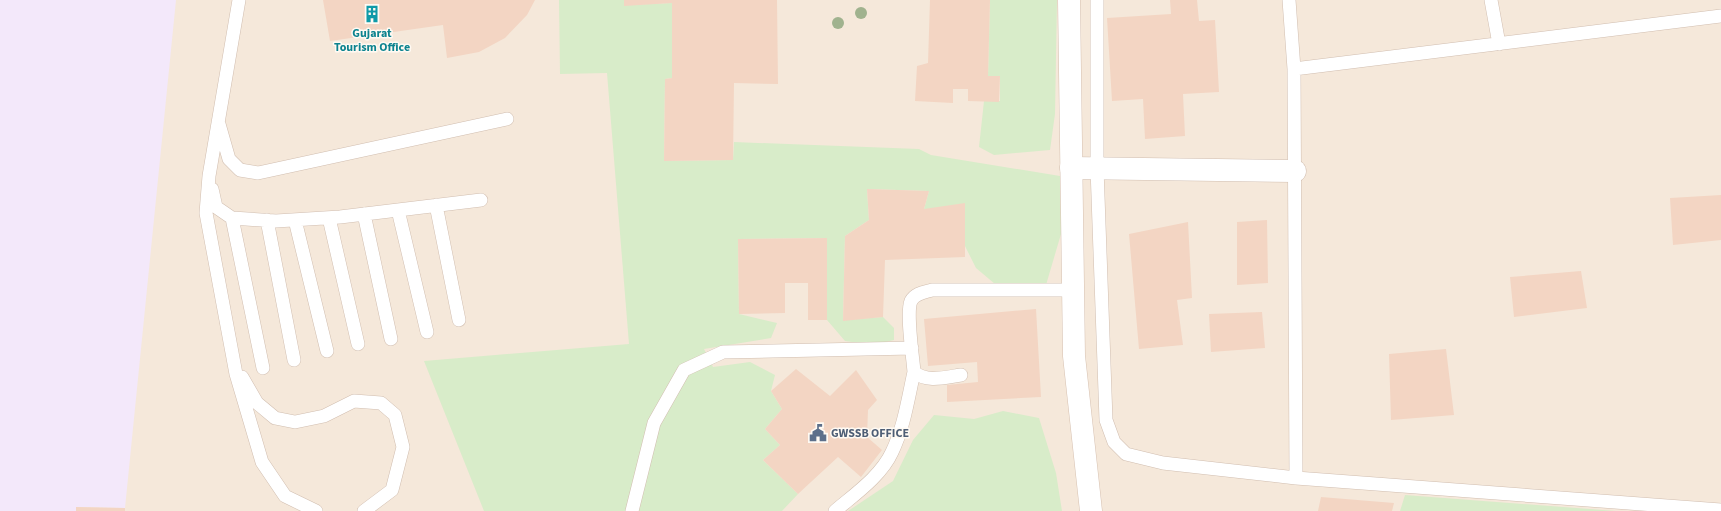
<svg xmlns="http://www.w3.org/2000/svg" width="1721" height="511" font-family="'Source Sans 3',sans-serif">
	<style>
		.residential { fill: #f5e8da }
		.education { fill: #f3e8fa }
		.green { fill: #d8ecc9 }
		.building { fill: #f3d5c3 }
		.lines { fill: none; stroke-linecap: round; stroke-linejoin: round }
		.lane-casing { stroke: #d1beb0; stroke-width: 14 }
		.street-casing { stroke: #d1beb0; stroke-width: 23 }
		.secondary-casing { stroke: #d6c0b0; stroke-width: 23 }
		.lane { stroke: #fff; stroke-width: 13 }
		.street { stroke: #fff; stroke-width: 22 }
		.secondary { stroke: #fff; stroke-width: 22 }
		.tree { fill: #a0b28e }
		.labels { text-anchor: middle; stroke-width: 3; stroke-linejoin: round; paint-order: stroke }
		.culture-label { font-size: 12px; font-weight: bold; fill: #0d838f; stroke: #fffaf3 }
		.service-label { font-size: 12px; font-weight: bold; fill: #4e5e75; stroke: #fffaf3; text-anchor: start }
	</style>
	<rect width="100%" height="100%" fill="#fdf6ec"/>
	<path class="residential" d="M0,0H1721V511H0Z"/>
	<path class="education" d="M0,0H176L125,508L76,507V511H0Z"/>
	<path class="green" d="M559,0H624V5L672,3V78L665,79L664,161L733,160L734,142L919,149L931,155L1060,176L1061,234L1046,285L995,284L976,268L965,246L924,209L929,191L867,189L869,220L845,236L843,320L883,317L894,328V340L873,345L845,341L827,320V238L738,239L739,314L777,323L771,338L704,349L713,367L750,362L775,375L771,391L782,409L765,429L780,445L763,460L798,494L782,511H484L424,361L629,344L607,73L560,74Z
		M990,0H1057L1055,114L1050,150L994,155L979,147L984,101H1000V76H988Z
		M1003,411L1039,418L1056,473L1062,511H848L893,481L913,440L934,415L974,419Z
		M1405,495L1616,511H1400Z"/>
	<path class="building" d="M323,0H535L527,15L505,38L479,52L447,58L443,25L330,41Z
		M624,0H777L778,84L734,83L733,160L664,161L665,79L672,78V3L624,6Z
		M930,0H990L988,76H1000L999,102L968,101V89H953V103L915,101L917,66L928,63Z
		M1170,0H1197L1199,21L1215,20L1219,92L1183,94L1185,136L1145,139L1143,99L1112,101L1107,18L1171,14Z
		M867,189L929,191L924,209L965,203V257L885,260L883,317L843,321L845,236L869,220Z
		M1721,195V240L1673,245L1670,198Z
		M1267,220L1268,283L1237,285V222Z
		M1188,222L1192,298L1177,300L1183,345L1139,349L1129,234Z
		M827,238V320H808V283H785V313L739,314L738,239Z
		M1581,271L1587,308L1514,317L1510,277Z
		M1036,309L1041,397L947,402V385L978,382L977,362L928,366L924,319Z
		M1262,312L1265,348L1211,352L1209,314Z
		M1446,349L1454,415L1391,420L1389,354Z
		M796,369L830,396L856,370L877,400L868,410L867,437L882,450L861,477L838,457L798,494L763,460L780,445L765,429L782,409L771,391Z
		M1321,497L1394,503L1392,511H1318Z
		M76,507L125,508V511H76Z"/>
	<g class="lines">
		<g class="lane-casing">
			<path id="lane" d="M239,0L209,176L206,213L236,374L262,462L285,496L316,511
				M1097,0V168L1106,420L1114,442L1126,454L1163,463L1296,478L1721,510
				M1289,0L1294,69
				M1491,0L1499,44
				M219,124L229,159L240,170L258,173L507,119
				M212,189L216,207L232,218L276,221L340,217L481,200
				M436,205L459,320
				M398,210L427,332
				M364,214L391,339
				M232,218L263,368
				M329,218L358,344
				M267,220L294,360
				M295,220L327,351
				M961,375C946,377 927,383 914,372C913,358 906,313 911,301C915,293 925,292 932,290H1073
				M242,377L257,403L275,418L295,422L324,416L354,401L381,403L395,415L403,447L392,490L364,511
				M1296,478L1294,69L1721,16
				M632,511L654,423L684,370L723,352L912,348
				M835,511C855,494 881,476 892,452C904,427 908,399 914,372"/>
		</g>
		<g class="street-casing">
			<path id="street" d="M1071,168L1295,171"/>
		</g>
		<g class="secondary-casing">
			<path id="secondary" d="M1069,0L1074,356L1091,511"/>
		</g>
		<use href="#lane" class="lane"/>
		<use href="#street" class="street"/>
		<use href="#secondary" class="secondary"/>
	</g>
	<g class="tree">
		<circle cx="861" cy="13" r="6"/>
		<circle cx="838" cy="23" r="6"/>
	</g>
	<defs>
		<g id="building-bare" transform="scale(1.38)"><path d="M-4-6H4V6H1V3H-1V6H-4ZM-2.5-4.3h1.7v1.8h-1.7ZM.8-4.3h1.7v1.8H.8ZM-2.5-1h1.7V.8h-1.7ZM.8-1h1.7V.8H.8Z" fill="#0f9aa8" stroke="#fffaf3" stroke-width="2.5" paint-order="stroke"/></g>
		<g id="civic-bare" transform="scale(1.38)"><path d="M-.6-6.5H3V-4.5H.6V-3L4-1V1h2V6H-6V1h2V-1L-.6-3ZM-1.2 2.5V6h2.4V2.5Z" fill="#5c6f8a" stroke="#fffaf3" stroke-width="2.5" paint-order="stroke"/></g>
	</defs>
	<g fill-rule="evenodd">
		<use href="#building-bare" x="372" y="14"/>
		<use href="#civic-bare" x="818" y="433"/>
	</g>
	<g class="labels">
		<g class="culture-label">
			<text x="372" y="37">Gujarat<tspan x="372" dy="14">Tourism Office</tspan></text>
		</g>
		<g class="service-label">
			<text x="831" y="437">GWSSB OFFICE</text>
		</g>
	</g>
</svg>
